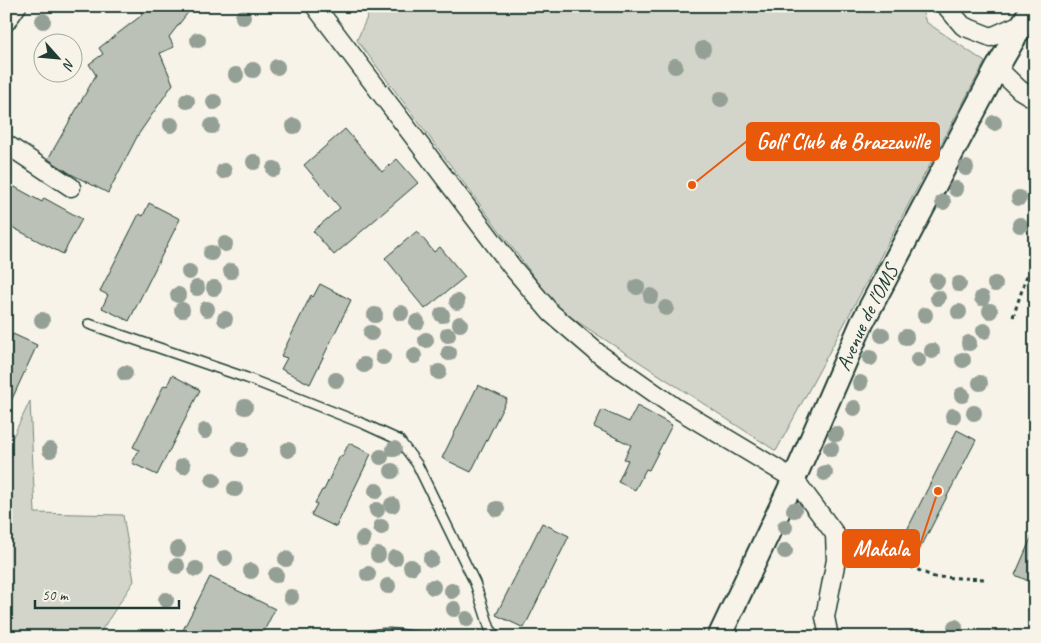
<svg xmlns="http://www.w3.org/2000/svg" width="1041" height="643" font-family="Caveat,sans-serif">
	<style>
		.green { fill: #d3d5ca; stroke: #79897f }
		.building { fill: #bbc1b6; stroke: #1f3d34 }
		.lines { fill: none; stroke-linecap: round; stroke-linejoin: round }
		.service-casing { stroke: #1f3d34; stroke-width: 12 }
		.minor-casing { stroke: #1f3d34; stroke-width: 21 }
		.tertiary-casing { stroke: #1f3d34; stroke-width: 26 }
		.path { stroke: #1f3d34; stroke-width: 3; stroke-dasharray: 4 4; stroke-linecap: butt }
		.service { stroke: #f7f3e8; stroke-width: 9 }
		.minor { stroke: #f7f3e8; stroke-width: 18 }
		.tertiary { stroke: #f7f3e8; stroke-width: 22 }
		.tree { fill: #949f96 }
		.labels { text-anchor: middle; stroke-width: 4; stroke-linejoin: round; paint-order: stroke }
		.street-label { font-size: 21px; fill: #1f3d34; stroke: #f7f3e8 }
		.leader { fill: none; stroke: #e8590c; stroke-width: 2 }
		.callout-dot { fill: #e8590c; stroke: #f7f3e8; stroke-width: 2 }
		.callout { fill: #e8590c; stroke: #e8590c; stroke-width: 2 }
		.callout-label { font-size: 22px; text-anchor: middle; font-weight: bold; fill: #fff }
	</style>
	<rect width="100%" height="100%" fill="#f7f3e8"/>
	<filter id="ink" filterUnits="userSpaceOnUse"><feTurbulence type="fractalNoise" baseFrequency=".02" numOctaves="2"/><feDisplacementMap in="SourceGraphic" scale="10" xChannelSelector="R" yChannelSelector="G"/><feConvolveMatrix kernelMatrix="1 2 1 2 8 2 1 2 1" color-interpolation-filters="sRGB"/></filter>
	<g filter="url(#ink)">
		<path class="green" d="M372,6H920L926,22L985,62L776,451L558,309L357,40Z
			M30,401L35,513L123,515L134,581L97,637H6V451Z"/>
		<path class="building" d="M139,6H193L169,37L174,47L160,53L173,84L138,135L108,193L71,174L48,159L96,75L89,64L103,54L99,48L142,15Z
			M345,129L382,172L397,159L418,183L334,255L313,231L340,208L304,165Z
			M13,186L42,202L44,198L82,219L63,254L6,224V198Z
			M149,203L180,219L129,321L102,308L108,295L100,291L139,214L143,216Z
			M417,231L434,252L440,247L465,277L425,309L401,280L402,279L385,258Z
			M320,284L351,300L310,384L281,369L287,358L281,356L311,295L313,297Z
			M13,334L37,345L6,412V349Z
			M172,375L200,390L157,475L132,463L139,450L133,447L164,385L167,386Z
			M478,385L507,399L471,472L442,458Z
			M637,406L672,425L649,470L646,469L635,490L618,482L628,460L624,459L631,445L594,427L602,410L629,422Z
			M957,430L976,440L919,551L901,542Z
			M349,443L371,454L336,527L311,515L317,504L315,503L322,490H324L340,456L342,457Z
			M542,523L569,536L524,628L496,615Z
			M1035,529V584L1015,575Z
			M210,577L275,609L261,637H196L183,630Z"/>
		<g class="lines">
			<g class="service-casing">
				<path id="service" d="M89,324L247,378L364,424L399,440L417,464L475,583L490,629L497,637
					M366,637C383,631 400,634 417,637"/>
			</g>
			<g class="minor-casing">
				<path id="minor" d="M315,6L512,267L551,313L599,354L676,408L794,479L835,534L836,560L825,617L829,637
					M946,6L963,26L991,37L1023,23
					M6,22L17,6
					M997,68L1020,90L1035,99
					M6,144L71,187"/>
			</g>
			<g class="tertiary-casing">
				<g id="tertiary">
					<path id="s1" d="M719,637L794,479L862,323L997,68L1033,6"/>
				</g>
			</g>
			<path class="path" d="M1013,317L1026,278L1035,262
				M852,540L865,545L875,551L934,577L987,579"/>
			<use href="#service" class="service"/>
			<use href="#minor" class="minor"/>
			<use href="#tertiary" class="tertiary"/>
		</g>
		<g class="tree">
			<circle cx="243" cy="17" r="8"/>
			<circle cx="43" cy="21" r="8"/>
			<circle cx="198" cy="40" r="8"/>
			<circle cx="703" cy="49" r="8"/>
			<circle cx="675" cy="66" r="8"/>
			<circle cx="277" cy="67" r="8"/>
			<circle cx="253" cy="70" r="8"/>
			<circle cx="236" cy="75" r="8"/>
			<circle cx="721" cy="99" r="8"/>
			<circle cx="187" cy="101" r="8"/>
			<circle cx="214" cy="102" r="8"/>
			<circle cx="994" cy="123" r="8"/>
			<circle cx="171" cy="125" r="8"/>
			<circle cx="212" cy="126" r="8"/>
			<circle cx="294" cy="126" r="8"/>
			<circle cx="254" cy="162" r="8"/>
			<circle cx="966" cy="168" r="8"/>
			<circle cx="274" cy="169" r="8"/>
			<circle cx="224" cy="171" r="8"/>
			<circle cx="956" cy="189" r="8"/>
			<circle cx="1019" cy="198" r="8"/>
			<circle cx="943" cy="202" r="8"/>
			<circle cx="1020" cy="225" r="8"/>
			<circle cx="225" cy="244" r="8"/>
			<circle cx="211" cy="253" r="8"/>
			<circle cx="231" cy="271" r="8"/>
			<circle cx="189" cy="272" r="8"/>
			<circle cx="937" cy="281" r="8"/>
			<circle cx="959" cy="284" r="8"/>
			<circle cx="995" cy="284" r="8"/>
			<circle cx="637" cy="287" r="8"/>
			<circle cx="197" cy="288" r="8"/>
			<circle cx="214" cy="288" r="8"/>
			<circle cx="178" cy="295" r="8"/>
			<circle cx="651" cy="296" r="8"/>
			<circle cx="938" cy="298" r="8"/>
			<circle cx="982" cy="298" r="8"/>
			<circle cx="457" cy="302" r="8"/>
			<circle cx="666" cy="308" r="8"/>
			<circle cx="207" cy="309" r="8"/>
			<circle cx="182" cy="310" r="8"/>
			<circle cx="990" cy="311" r="8"/>
			<circle cx="959" cy="312" r="8"/>
			<circle cx="401" cy="313" r="8"/>
			<circle cx="375" cy="315" r="8"/>
			<circle cx="442" cy="315" r="8"/>
			<circle cx="925" cy="315" r="8"/>
			<circle cx="225" cy="319" r="8"/>
			<circle cx="42" cy="320" r="8"/>
			<circle cx="417" cy="322" r="8"/>
			<circle cx="460" cy="324" r="8"/>
			<circle cx="984" cy="331" r="8"/>
			<circle cx="371" cy="333" r="8"/>
			<circle cx="448" cy="335" r="8"/>
			<circle cx="882" cy="335" r="8"/>
			<circle cx="906" cy="337" r="8"/>
			<circle cx="426" cy="340" r="8"/>
			<circle cx="969" cy="343" r="8"/>
			<circle cx="932" cy="351" r="8"/>
			<circle cx="449" cy="353" r="8"/>
			<circle cx="414" cy="356" r="8"/>
			<circle cx="383" cy="357" r="8"/>
			<circle cx="870" cy="358" r="8"/>
			<circle cx="918" cy="360" r="8"/>
			<circle cx="963" cy="360" r="8"/>
			<circle cx="364" cy="365" r="8"/>
			<circle cx="439" cy="372" r="8"/>
			<circle cx="125" cy="373" r="8"/>
			<circle cx="336" cy="380" r="8"/>
			<circle cx="860" cy="383" r="8"/>
			<circle cx="980" cy="383" r="8"/>
			<circle cx="962" cy="395" r="8"/>
			<circle cx="245" cy="407" r="8"/>
			<circle cx="854" cy="408" r="8"/>
			<circle cx="974" cy="413" r="8"/>
			<circle cx="953" cy="416" r="8"/>
			<circle cx="205" cy="431" r="8"/>
			<circle cx="836" cy="434" r="8"/>
			<circle cx="240" cy="449" r="8"/>
			<circle cx="394" cy="449" r="8"/>
			<circle cx="831" cy="449" r="8"/>
			<circle cx="50" cy="450" r="8"/>
			<circle cx="288" cy="450" r="8"/>
			<circle cx="381" cy="457" r="8"/>
			<circle cx="183" cy="466" r="8"/>
			<circle cx="392" cy="471" r="8"/>
			<circle cx="825" cy="473" r="8"/>
			<circle cx="213" cy="480" r="8"/>
			<circle cx="235" cy="489" r="8"/>
			<circle cx="376" cy="491" r="8"/>
			<circle cx="392" cy="505" r="8"/>
			<circle cx="497" cy="509" r="8"/>
			<circle cx="377" cy="510" r="8"/>
			<circle cx="794" cy="510" r="8"/>
			<circle cx="381" cy="527" r="8"/>
			<circle cx="785" cy="527" r="8"/>
			<circle cx="363" cy="539" r="8"/>
			<circle cx="178" cy="549" r="8"/>
			<circle cx="785" cy="551" r="8"/>
			<circle cx="378" cy="555" r="8"/>
			<circle cx="225" cy="558" r="8"/>
			<circle cx="395" cy="558" r="8"/>
			<circle cx="286" cy="559" r="8"/>
			<circle cx="431" cy="559" r="8"/>
			<circle cx="177" cy="566" r="8"/>
			<circle cx="411" cy="567" r="8"/>
			<circle cx="196" cy="569" r="8"/>
			<circle cx="251" cy="571" r="8"/>
			<circle cx="368" cy="574" r="8"/>
			<circle cx="276" cy="575" r="8"/>
			<circle cx="388" cy="586" r="8"/>
			<circle cx="433" cy="587" r="8"/>
			<circle cx="452" cy="591" r="8"/>
			<circle cx="291" cy="597" r="8"/>
			<circle cx="166" cy="600" r="8"/>
			<circle cx="454" cy="609" r="8"/>
			<circle cx="467" cy="619" r="8"/>
			<circle cx="955" cy="627" r="8"/>
		</g>
	</g>
	<g class="labels">
		<g class="street-label">
			<text dy="7" stroke="none"><textPath href="#s1" startOffset="352">Avenue de l'OMS</textPath></text>
		</g>
	</g>
	<path class="leader" d="M692 185L747 141M938 491L919 548"/>
	<g class="callout-dot">
		<circle cx="692" cy="185" r="5"/>
		<circle cx="938" cy="491" r="5"/>
	</g>
	<g class="callout">
		<rect x="747" y="123" width="192" height="37" rx="5"/>
		<rect x="843" y="530" width="76" height="37" rx="5"/>
	</g>
	<g class="callout-label">
		<text x="843" y="149">Golf Club de Brazzaville</text>
		<text x="881" y="556">Makala</text>
	</g>
	<rect width="1041" height="643" fill="none" stroke="#f7f3e8" stroke-width="25"/>
	<rect x="12" y="12" width="1016" height="618" fill="none" stroke="#1f3d34" stroke-width="2" filter="url(#ink)"/>
	<g transform="translate(58 58) rotate(117)"><circle r="24" fill="#f7f3e8" stroke="#a1aaa0"/>
	<path d="M0-4L9 19L0 12L-9 19Z" fill="#1f3d34"/>
	<text y="-8" font-size="14" font-weight="bold" text-anchor="middle" fill="#1f3d34">N</text>
	</g>
	<path d="M35 600v8h144v-8" fill="none" stroke="#1f3d34" stroke-width="2.5"/>
	<text x="42" y="600" font-size="15" fill="#1f3d34" stroke="#f7f3e8" stroke-width="4" paint-order="stroke">50 m</text>
</svg>
